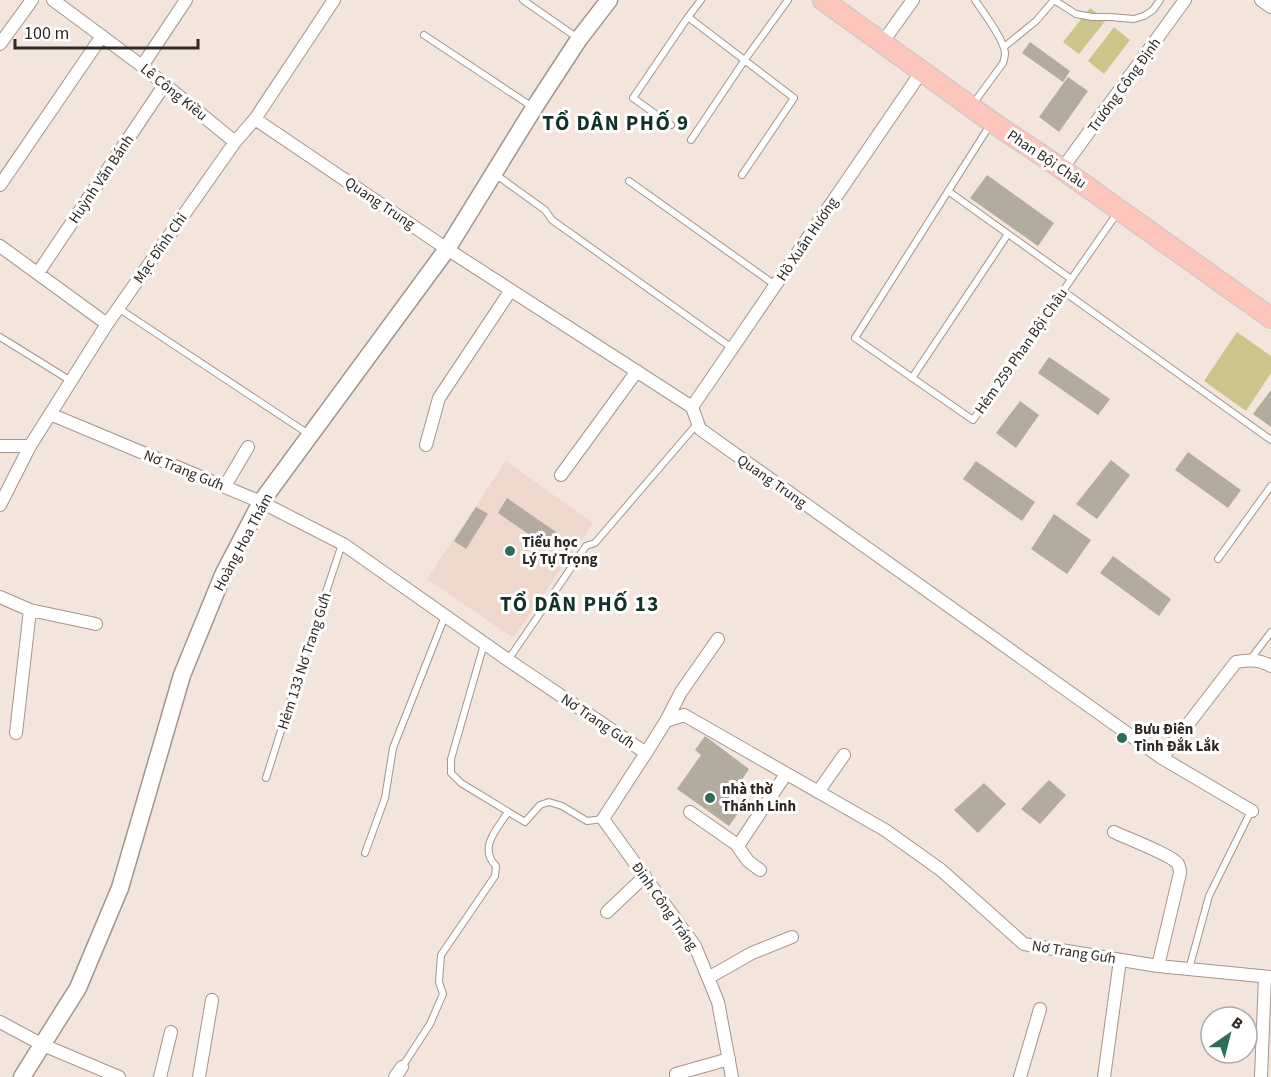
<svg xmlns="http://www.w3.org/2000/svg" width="1271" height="1077" font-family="'Source Sans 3',sans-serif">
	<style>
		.built { fill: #eed8cc }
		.green { fill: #ccc58b }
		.building { fill: #b3ab9e }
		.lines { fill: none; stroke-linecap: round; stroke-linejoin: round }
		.lane-casing { stroke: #a2958d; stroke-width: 8 }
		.street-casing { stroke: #a2958d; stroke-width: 14 }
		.secondary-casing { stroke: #a2958d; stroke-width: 19 }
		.primary-casing { stroke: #c9c7c7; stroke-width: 22 }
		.lane { stroke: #fff; stroke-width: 6 }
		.street { stroke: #fff; stroke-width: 12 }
		.secondary { stroke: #fff; stroke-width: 16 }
		.primary { stroke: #fdc5bb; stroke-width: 20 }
		.poi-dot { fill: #2d6d5b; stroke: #fff; stroke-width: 2 }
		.labels { text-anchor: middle; stroke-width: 6; stroke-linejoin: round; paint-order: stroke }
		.street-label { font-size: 15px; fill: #2f2926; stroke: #fff }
		.poi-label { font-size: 15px; font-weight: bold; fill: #2f2926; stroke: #fff; text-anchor: start }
		.district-label { font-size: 21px; font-weight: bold; letter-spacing: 1.5px; fill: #123128; stroke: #fff }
	</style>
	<rect width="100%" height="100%" fill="#f4e5dc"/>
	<path class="built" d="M506,461L593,523L513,638L427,579Z"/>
	<path class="green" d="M1090,8L1106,20L1079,54L1063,42Z
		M1114,27L1130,40L1104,74L1088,61Z
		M1237,332L1271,356V373L1246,411L1204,381Z"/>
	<path class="building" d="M1030,42L1070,71L1063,82L1022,53Z
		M1068,77L1088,91L1059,132L1039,117Z
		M987,175L1054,223L1038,246L970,198Z
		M1049,357L1110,399L1098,415L1038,373Z
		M1271,390V427L1253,414Z
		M1020,401L1039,415L1016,448L996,433Z
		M1188,452L1241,490L1228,508L1175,470Z
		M1111,460L1130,475L1097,519L1076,504Z
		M976,461L1035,502L1022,521L963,479Z
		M507,498L556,532L546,546L498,513Z
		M476,507L488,514L466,549L454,541Z
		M1054,514L1091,540L1067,574L1031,549Z
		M1113,556L1171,599L1159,616L1100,573Z
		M705,736L749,769L730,798L743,806L729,826L677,789L701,755L695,750Z
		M1049,780L1066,795L1040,824L1021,809Z
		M984,783L1006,804L978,833L954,810Z"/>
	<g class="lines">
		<g class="lane-casing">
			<path id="lane" d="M523,0L579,39
				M1054,0L1076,14L1092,17H1110L1134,19L1144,16L1153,10L1160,0
				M688,17L794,98L742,175
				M424,35L534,108
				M1004,47L1036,21L1054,0
				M973,104L1003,63C1004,59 1005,57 1005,53C1004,39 983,12 975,0
				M671,125L633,98L688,17L701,0
				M990,125L855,338L973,420L1118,212
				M691,140L744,61L788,0
				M495,174L545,210L552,220L732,348
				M629,181L775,285
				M948,191L1071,279
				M1063,291L1271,440
				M118,308L310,435
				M0,337L71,381
				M912,378L1008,234
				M1218,559L1271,486
				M484,644L451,759V773L461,783L525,822L540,805L549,802L562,806L587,821L603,819
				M508,660L586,546L595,543L697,424
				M1250,660L1271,632
				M266,778L304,658L342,544
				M365,853L385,798L393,748L445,616
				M1189,969L1209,896L1251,811
				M402,1067L430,1024L443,994L439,982L441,955L495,876L496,866C478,848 497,829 508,812"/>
		</g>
		<g class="street-casing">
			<path id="street" d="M53,0L142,66L235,142
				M1261,0L1271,7
				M882,43L913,0
				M0,44L32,0
				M142,66L186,0
				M255,119L447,249L692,407L700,429L1162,758L1236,662C1248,660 1259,659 1271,666
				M1062,169L1185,0
				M0,185L102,36
				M0,246L107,324
				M38,273L165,84
				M692,407L922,71
				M50,414L261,502L343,544L508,660L646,753L666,721L684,715L885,830L941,870L1024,944L1158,966L1271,977
				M426,445L439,398L511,290
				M0,446H30
				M561,475L637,371
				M225,486L248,447
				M0,505L30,446L107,324L235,142L255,119L334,0
				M0,597L30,610L96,624
				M666,721L681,692L718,639
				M16,733L30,610
				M646,753L603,819L695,946L718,1002L732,1077
				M1162,758L1252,811
				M818,792L844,755
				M690,812L736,844L748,861L760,870
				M1114,832C1126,838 1172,855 1178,864C1179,866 1180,870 1180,873L1158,966
				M738,846L786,774
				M607,912L645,876
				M708,978L752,953L792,937
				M0,1022L43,1045L119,1077
				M676,1074L729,1059
				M160,1077L171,1032
				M199,1077L212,1000
				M395,1077L402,1067
				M1020,1077L1040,1009
				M1104,1077L1120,960
				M1261,1077L1265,977"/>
		</g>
		<g class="secondary-casing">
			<path id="secondary" d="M22,1077L78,988L120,888L182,675L223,575L261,502L447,249L534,108L579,39L609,0"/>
		</g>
		<g class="primary-casing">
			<path id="primary" d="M823,0L992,122L1062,169L1271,318"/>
		</g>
		<use href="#lane" class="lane"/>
		<use href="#street" class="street"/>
		<use href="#secondary" class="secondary"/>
		<use href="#primary" class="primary"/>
	</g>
	<g class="poi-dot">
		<circle cx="510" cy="551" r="6"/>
		<circle cx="1122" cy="738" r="6"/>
		<circle cx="710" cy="798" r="6"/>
	</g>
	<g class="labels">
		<g class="street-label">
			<text transform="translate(1124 85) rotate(-54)" y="5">Trương Công Định</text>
			<text transform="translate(174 92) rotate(39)" y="5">Lê Công Kiều</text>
			<text transform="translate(1047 159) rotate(34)" y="5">Phan Bội Châu</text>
			<text transform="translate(101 179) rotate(-56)" y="5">Huỳnh Văn Bánh</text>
			<text transform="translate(380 203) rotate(34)" y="5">Quang Trung</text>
			<text transform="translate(807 239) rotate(-56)" y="5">Hồ Xuân Hương</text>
			<text transform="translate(160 248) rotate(-55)" y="5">Mạc Đĩnh Chi</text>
			<text transform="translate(1021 351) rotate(-55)" y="5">Hẻm 259 Phan Bội Châu</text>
			<text transform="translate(184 470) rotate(22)" y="5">Nơ Trang Gưh</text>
			<text transform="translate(772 481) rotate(35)" y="5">Quang Trung</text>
			<text transform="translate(243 542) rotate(-62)" y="5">Hoàng Hoa Thám</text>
			<text transform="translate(304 661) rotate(-72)" y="5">Hẻm 133 Nơ Trang Gưh</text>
			<text transform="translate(598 721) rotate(34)" y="5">Nơ Trang Gưh</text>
			<text transform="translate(665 906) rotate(55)" y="5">Đinh Công Tráng</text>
			<text transform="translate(1074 952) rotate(9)" y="5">Nơ Trang Gưh</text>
		</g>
		<g class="poi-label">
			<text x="522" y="547">Tiểu học<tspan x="522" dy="17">Lý Tự Trọng</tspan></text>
			<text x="1134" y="734">Bưu Điện<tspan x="1134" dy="17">Tỉnh Đắk Lắk</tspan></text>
			<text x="722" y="794">nhà thờ<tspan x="722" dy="17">Thánh Linh</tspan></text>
		</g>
		<g class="district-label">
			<text x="616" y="130">TỔ DÂN PHỐ 9</text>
			<text x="580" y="611">TỔ DÂN PHỐ 13</text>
		</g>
	</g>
	<g transform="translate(1229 1035) rotate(35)"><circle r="28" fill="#ffffff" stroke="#aca9a8" stroke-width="1.5"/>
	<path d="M0-4.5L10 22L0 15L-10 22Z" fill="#2d6d5b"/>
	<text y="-9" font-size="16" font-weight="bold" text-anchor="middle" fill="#2f2926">B</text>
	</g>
	<path d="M15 39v9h183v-9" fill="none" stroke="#2f2926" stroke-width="3"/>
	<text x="24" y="39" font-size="18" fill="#2f2926" stroke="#ffffff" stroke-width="4.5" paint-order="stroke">100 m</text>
</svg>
